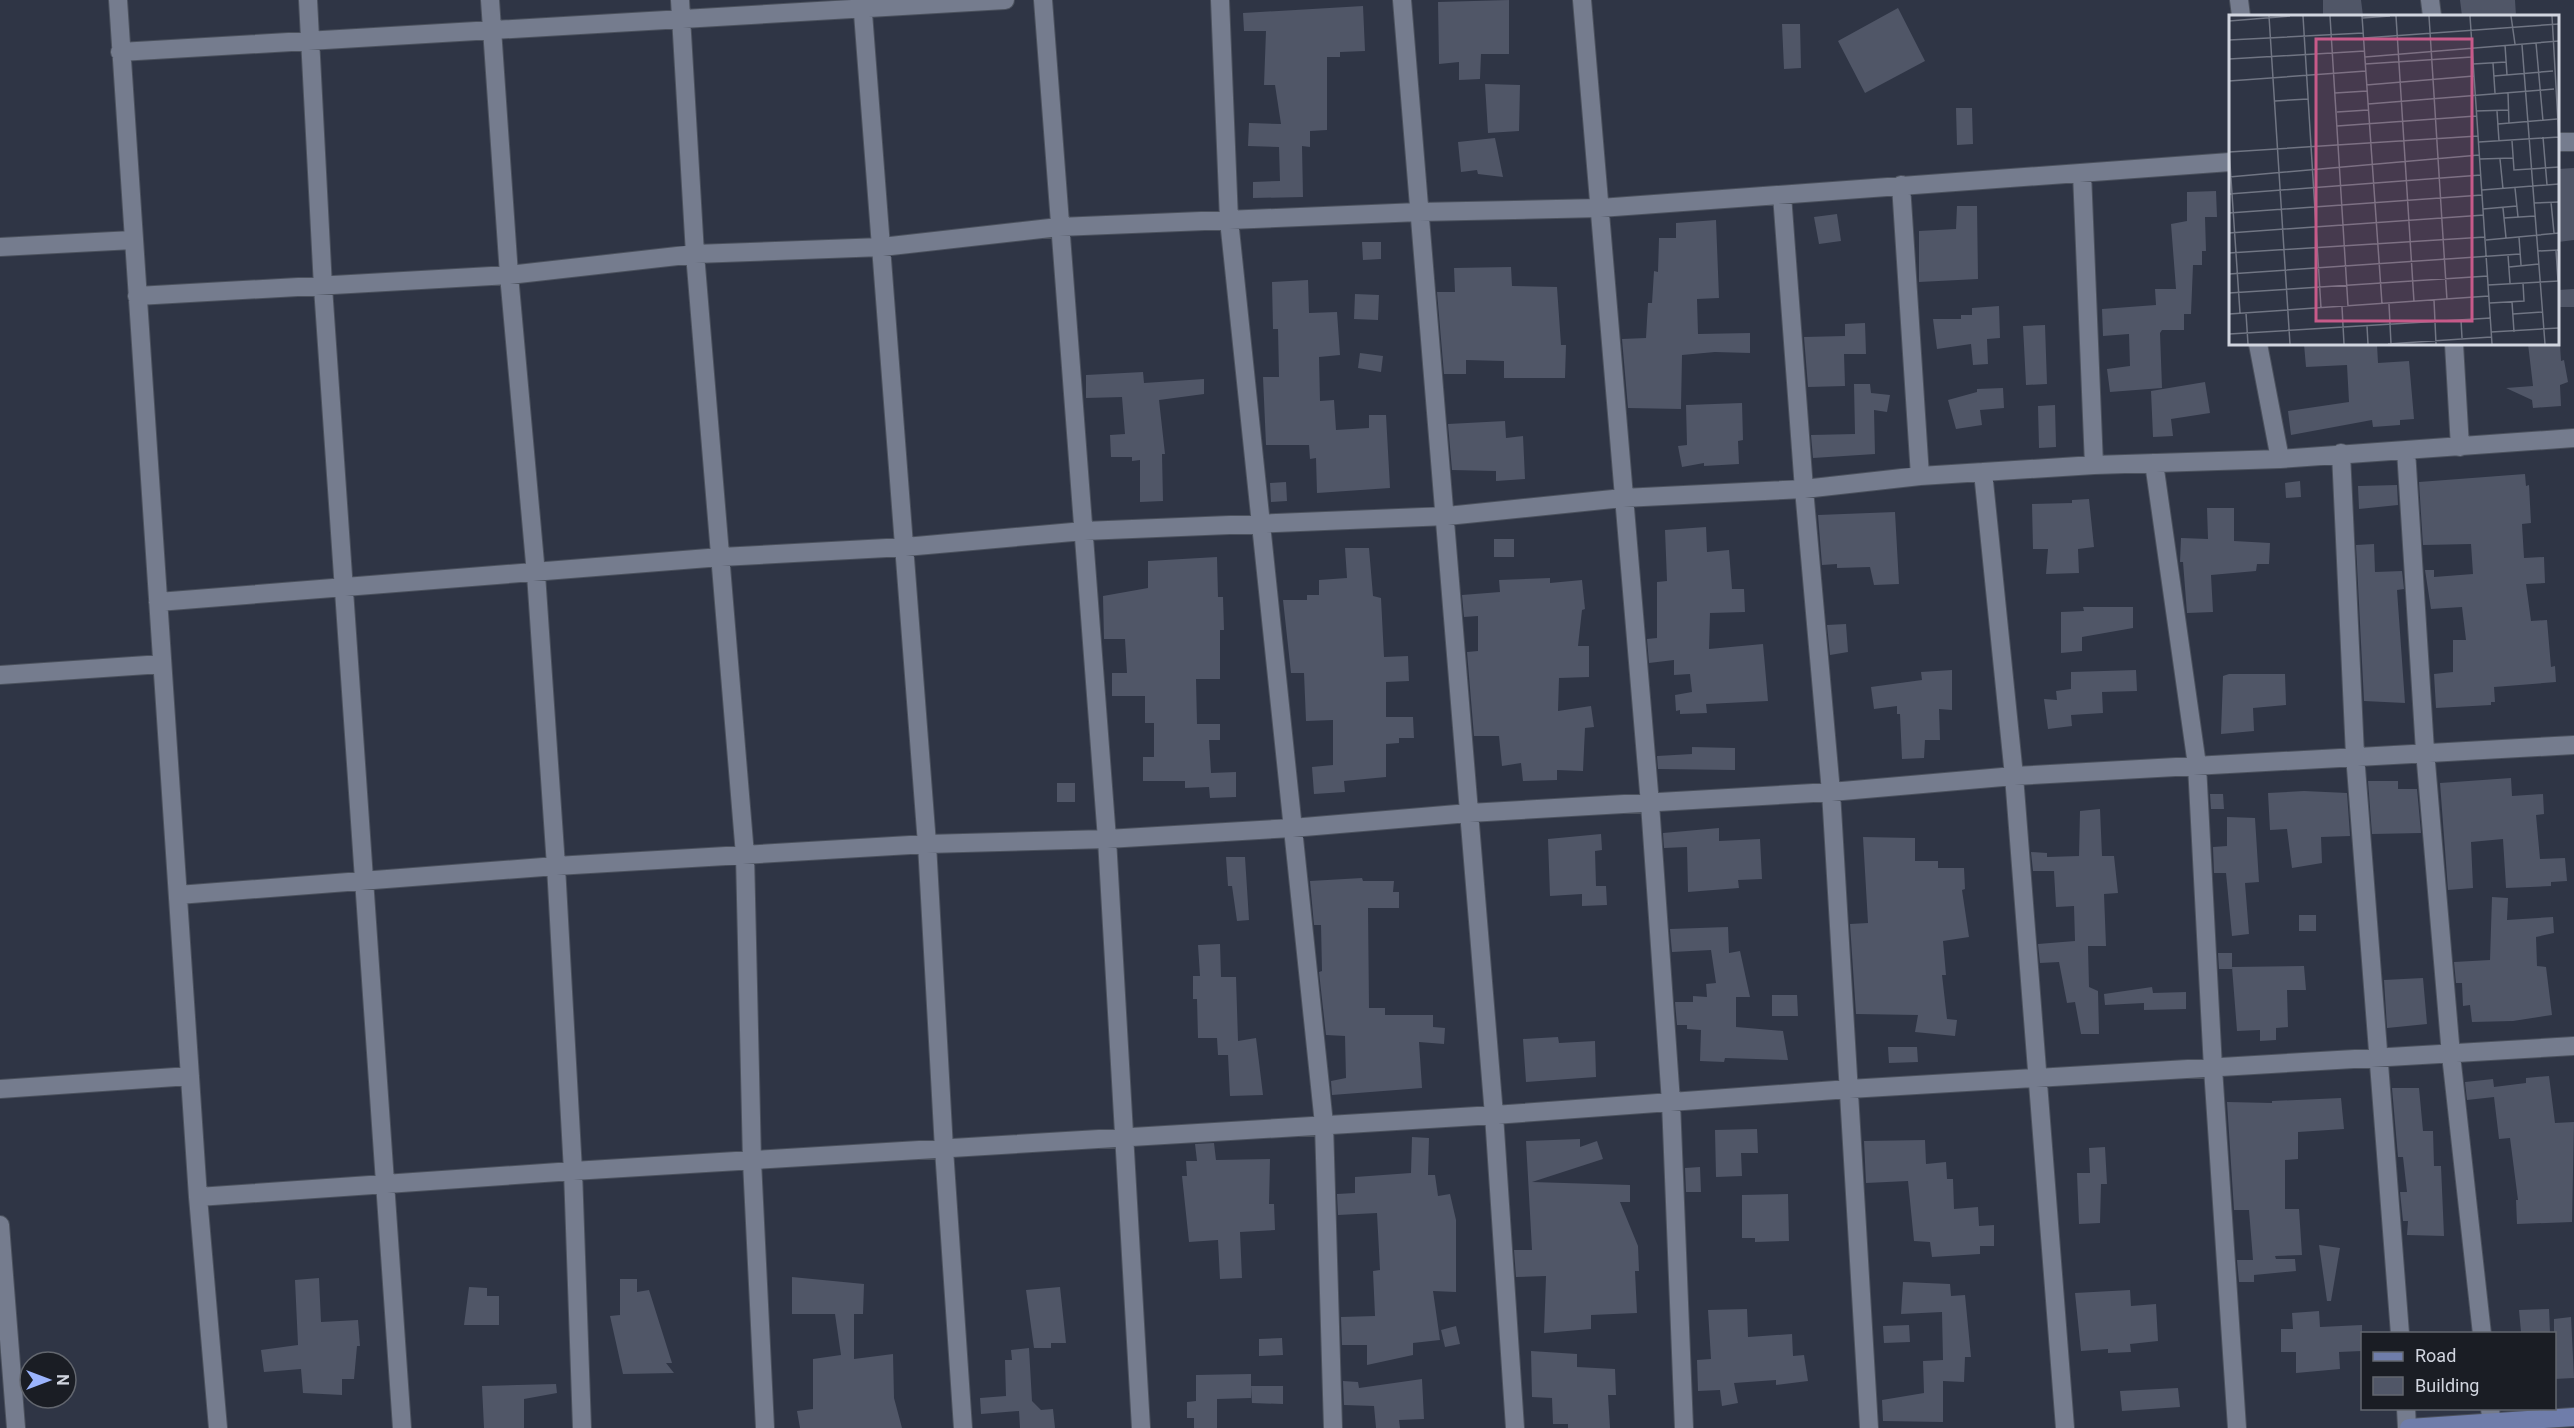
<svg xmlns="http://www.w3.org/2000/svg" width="2574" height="1428" font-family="Roboto,sans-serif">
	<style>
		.building { fill: #505667 }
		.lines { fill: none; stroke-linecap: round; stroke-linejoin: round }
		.minor-casing { stroke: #4b515d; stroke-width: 20 }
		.secondary-casing { stroke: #4b515d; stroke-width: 20 }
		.minor { stroke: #757c8e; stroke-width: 18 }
		.secondary { stroke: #6f7daa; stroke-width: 18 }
		.inset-road { fill: none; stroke: #707583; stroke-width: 1.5 }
		.view { fill: #c75a89; fill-opacity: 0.15; stroke: #c75a89; stroke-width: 3 }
		.inset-edge { fill: none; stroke: #d1d5df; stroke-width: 3 }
	</style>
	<rect width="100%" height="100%" fill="#2f3545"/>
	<path class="building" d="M1509,0V54H1481L1480,79L1459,80V62L1439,64L1438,2Z
		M2323,0H2361L2363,16H2323Z
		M2460,0H2515L2516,16H2462Z
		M1363,6L1365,51L1340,52V57H1327V130L1310,131V147L1302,146L1303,197L1253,198V182L1280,181L1279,147L1248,146L1249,123L1281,124L1275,85H1264L1266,31H1244L1243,13Z
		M1898,8L1925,61L1865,93L1838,41Z
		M1782,24H1800L1801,68L1784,69Z
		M1485,84L1520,85L1519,131L1488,133Z
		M1956,108H1972L1973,144L1957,145Z
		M1495,138L1503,177L1478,174L1477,170L1461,172L1458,142Z
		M2574,168V240L2558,242V169Z
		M2216,191L2217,217H2205L2206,251H2202V265H2193L2191,314H2184V330H2162L2160,333L2162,388L2110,392L2107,369L2130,366L2129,334L2103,336L2102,309L2156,305L2155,289H2176L2171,224L2187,221V192Z
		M1957,206H1977L1978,279L1919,282V231L1956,229Z
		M1837,214L1841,241L1819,244L1814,217Z
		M1716,220L1719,298L1697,299L1698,334L1750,333V353L1715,352L1682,355L1681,409L1628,408L1622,339L1646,338L1648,303H1652L1654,271L1658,272L1659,238H1676V223Z
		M1362,242H1381V259L1363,260Z
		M1511,267L1512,286L1557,287L1561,345H1566L1565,378H1504V361L1466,360V374H1444L1437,292H1455L1454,268Z
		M1308,280L1309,313L1337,312L1340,355L1319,357L1320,401L1334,400L1336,430L1369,428V415H1386L1390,488L1317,493L1316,458L1310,459L1309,445H1266L1263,377H1279L1278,329H1273L1272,282Z
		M2574,289V307H2560L2558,290Z
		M1355,294L1379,295L1378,320L1354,319Z
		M1999,306L2000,338L1987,339L1988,364L1973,365L1971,344L1937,349L1933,319H1961V315H1972V308Z
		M1865,323L1866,354H1844L1845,386L1808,387L1804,337L1845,336V324Z
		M2045,325L2047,384L2026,385L2023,326Z
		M2304,344H2377L2378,363L2409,361L2414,419L2400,420V425L2373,427L2372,420L2291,435L2288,411L2349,402L2347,365L2306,367Z
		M2528,344H2560L2561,361L2564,360L2568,382L2560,385L2561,406L2533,408L2532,400L2506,388L2533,386Z
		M1360,353L1383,356L1381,372L1358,368Z
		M1143,372L1144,383L1204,379V394L1159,400L1165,454H1162L1163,501L1140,502V460L1132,461V457H1111L1110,435L1125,434L1122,397L1086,398V375Z
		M2205,382L2210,413L2171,419L2173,436L2153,437L2151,391Z
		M1854,384H1870L1871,393L1890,395L1887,412L1874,410L1875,454L1813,458L1811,435L1855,434Z
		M2003,388L2004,408L1980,410L1982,425L1956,429L1948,400L1977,392V389Z
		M1742,403L1743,440L1738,441L1739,464L1704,466V463L1682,467L1678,446L1687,445L1686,405Z
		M2055,405L2056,447L2039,448L2038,406Z
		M1505,421L1506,438L1523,436L1525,479L1496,481V471L1452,470L1448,424Z
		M2525,474L2526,486L2529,485L2531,523L2522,524L2524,558L2544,557L2545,583L2526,584L2531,621L2547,620L2551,667L2555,666L2556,682L2494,687L2495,702H2491V705L2436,708L2434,674L2453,672V640H2466L2462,607L2431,609L2425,570H2434V577L2473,574L2471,544L2423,545L2419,482Z
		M2300,481L2301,497L2286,498L2285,483Z
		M1286,482L1287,501L1271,502L1270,483Z
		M2397,485L2398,505L2359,509L2358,486Z
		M2089,499L2094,547L2078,549L2079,573L2046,574L2048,549H2033L2032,504L2072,503V500Z
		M2207,508H2234V541L2270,543L2269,564H2257L2256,571L2211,575L2213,612L2187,613L2183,562H2180L2181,538L2208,539Z
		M1895,512L1899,584L1874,585L1870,567L1837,568V564L1822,565L1818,515Z
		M1706,527L1707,552L1729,550L1732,589H1744L1745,612L1710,613L1709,649L1763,644L1768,701L1706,704L1707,713L1680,714V710L1676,711L1675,695L1692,692L1690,674L1674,675V660L1649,663L1647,639L1657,638V582L1667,581L1665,530Z
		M1494,539H1514V557H1494Z
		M2374,544L2375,572L2402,571L2404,589L2397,590L2405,703L2364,701L2356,545Z
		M1345,548H1369L1373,596L1381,598L1384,657L1408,656L1409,681L1386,682V717H1413L1414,738H1399V743L1386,744V777L1344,781L1345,792L1314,794L1312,767L1333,765V720L1306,721L1304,673H1291L1283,600H1307V595H1319V580L1347,578Z
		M1217,557L1218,597H1223L1224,630H1220V679H1196L1197,724H1220V740H1209L1211,773L1236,772V797L1210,798L1209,787L1185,788V781H1143V757H1154V723H1145V696H1112V673H1127L1125,639H1104L1103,596L1148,588V561Z
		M1550,578V583L1582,580L1585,609L1582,610L1578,646H1589V677L1559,678L1558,711L1591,706L1594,727L1585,728L1583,771L1557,770V780L1523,781L1521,763L1502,766L1499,736H1474L1467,652L1478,651V616L1464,617L1462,595L1500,592L1499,580Z
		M2083,607H2133V628L2082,637V651L2061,653V612L2084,611Z
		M1846,624L1848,652L1830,655L1827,625Z
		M1952,670V710L1939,709L1940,740H1925L1924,758L1902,759L1900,714H1897V706L1874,709L1871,687L1922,680L1921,672Z
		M2136,670L2137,691L2102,692L2103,713L2071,715L2072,726L2048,729L2044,699L2057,700L2056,691L2071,689V672Z
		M2229,674H2285L2286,705L2253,708L2254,731L2221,734L2223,676Z
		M1692,747L1735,748V770L1658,769L1657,756L1692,754Z
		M2511,778L2512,796L2543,794L2544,814L2536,815L2540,859L2565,858L2567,881L2551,882V886L2506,888L2503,839L2471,842L2473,888L2448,890L2440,783Z
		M2368,781H2398V789H2417L2421,833L2372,834Z
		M1057,783H1075V802H1057Z
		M2304,791L2347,793L2350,836L2321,837L2322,863L2292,868L2287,829L2270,830L2268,793Z
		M2210,794H2223L2224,809H2211Z
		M2100,809L2102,856H2114L2118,893L2104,894L2106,946H2088L2089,987L2098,991L2099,1034H2081L2075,1002L2067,1003L2059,962L2040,963L2038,944L2075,941L2074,906L2056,907L2054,871H2033L2031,852L2047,853V857L2079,856L2080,811Z
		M2227,817L2255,818L2259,882L2245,883L2249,934L2232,936L2226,873H2214L2213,847L2227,846Z
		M1719,828V841L1760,839L1762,879L1738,880L1739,888L1688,892L1687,847L1664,848L1663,833Z
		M1601,834L1602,850L1595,851L1596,886H1606L1607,905L1582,906V894L1550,896L1548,839Z
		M1863,837L1915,838V861H1938V868H1964L1965,889L1962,890L1969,937L1943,941L1946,975H1942L1947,1019L1957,1020L1955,1036L1915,1032L1918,1015L1856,1014L1850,924L1868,923Z
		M1226,857H1245L1249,920L1237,921L1232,886H1228Z
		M1362,878L1363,881H1394L1393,892H1399V908H1368L1369,1008H1385V1015H1433V1027L1445,1028L1444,1044L1419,1042L1422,1088L1332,1095L1331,1081L1346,1078L1345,1036L1326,1035L1319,972L1322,971L1321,925H1314L1310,881Z
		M2492,897L2508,898L2507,920L2553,917L2554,933L2536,937L2537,966L2546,967L2552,1015L2513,1021L2472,1022L2470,1005L2463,1006L2462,983H2456L2454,962L2490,960Z
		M2299,915H2316V931H2299Z
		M1728,927L1729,953L1740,951L1750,997H1736V1027L1783,1031L1788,1060L1725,1058L1724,1062L1700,1061L1701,1030L1687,1029V1025H1677L1675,1002H1693V996L1707,997L1706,984L1716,983L1711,950L1672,952L1670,929Z
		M1220,944L1221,977H1236L1238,1041L1256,1038L1263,1095L1230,1096L1228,1055H1218L1217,1038H1198L1197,999H1193V976H1200L1198,945Z
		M2218,953H2232V969H2219Z
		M2304,966L2306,990H2287L2288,1027L2276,1028V1040L2260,1041V1030L2237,1031L2232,967Z
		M2423,978L2427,1024L2387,1028L2384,980Z
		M2152,987L2153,993L2186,992V1009L2144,1010V1003L2105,1005L2104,994Z
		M1772,995H1797L1798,1016H1772Z
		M1558,1037L1559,1043L1595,1041L1596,1077L1526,1082L1523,1039Z
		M1888,1047H1917L1918,1062L1889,1063Z
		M2549,1076L2555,1123L2574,1122L2572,1222L2517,1224L2516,1200H2518L2510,1138L2499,1139L2494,1097L2467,1100L2465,1082L2493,1079L2494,1087L2526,1083V1078Z
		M2392,1088H2419L2423,1131H2433L2434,1166H2441L2444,1236L2407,1235L2408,1221H2403L2400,1192H2407L2403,1157H2398Z
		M2341,1098L2344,1129L2298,1132V1159L2285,1160V1209H2299L2302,1255L2275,1256L2276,1259H2295L2296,1271L2254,1275V1282H2239L2237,1260H2253L2249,1210H2234L2227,1102L2272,1103V1101Z
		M1757,1129L1758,1153H1741L1742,1176L1716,1177L1715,1130Z
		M1412,1137L1429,1138L1428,1175H1435L1438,1196L1450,1194L1456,1220V1292L1433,1291L1440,1340L1413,1343V1355L1367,1365V1345H1342L1341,1317L1375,1316L1373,1271L1380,1270L1377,1213L1338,1215L1337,1194L1355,1193V1177L1411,1173Z
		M1580,1139V1147L1597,1141L1603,1159L1532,1182L1630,1185V1202H1620L1638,1246L1639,1271H1635L1637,1313L1591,1315V1329L1544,1333L1546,1276L1516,1277L1514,1250H1532L1526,1141Z
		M1925,1140L1926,1164L1946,1162L1947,1179H1953L1954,1209L1978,1207L1979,1226L1994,1225V1246H1980V1254L1932,1257L1930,1242L1914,1241L1908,1181L1866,1183L1864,1141Z
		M1214,1143L1216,1160L1270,1159L1269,1204H1274L1275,1230L1240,1232L1242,1278L1220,1279L1218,1240L1189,1242L1182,1176H1187L1186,1161H1197L1195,1144Z
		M2105,1147L2107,1184H2101L2100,1223L2079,1224L2077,1173H2090L2089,1148Z
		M1700,1167L1701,1192H1686L1685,1168Z
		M1788,1194L1789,1241L1755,1242V1238H1742V1195Z
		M2319,1245L2340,1248L2331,1301H2327Z
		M792,1277L864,1284L863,1314H854V1359L893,1354L894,1398L902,1428H800L797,1411L813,1409V1359L841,1355L835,1314H792Z
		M319,1278L321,1322L358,1320L360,1346H357L354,1379H342V1395L303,1393L301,1369L264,1372L261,1350L298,1345L295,1280Z
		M620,1279H637V1292L649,1290L672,1363H666L674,1373L623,1374L610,1316L620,1315Z
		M1903,1282L1950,1284L1951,1296L1965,1295L1971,1357H1965L1964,1382L1943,1381V1422L1883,1421L1882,1400L1924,1393L1923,1361L1943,1360L1942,1312L1901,1314Z
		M469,1287L487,1288V1296H499V1325H464Z
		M1060,1287L1066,1343H1051V1348H1034L1026,1290Z
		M2130,1290L2131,1306L2156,1304L2158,1341L2130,1344L2131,1352L2108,1353V1349L2081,1351L2075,1293Z
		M1747,1309L1748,1337L1792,1334L1793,1356L1804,1355L1808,1381L1776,1385V1380L1734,1383L1738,1403L1722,1406L1720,1390L1698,1391L1697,1360L1711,1359L1708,1310Z
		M2549,1309L2550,1333L2521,1332L2519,1310Z
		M2319,1311L2320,1327L2362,1325V1351L2339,1352L2340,1369L2296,1373V1352H2281V1329H2293L2292,1313Z
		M2571,1317L2574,1378L2554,1379V1319Z
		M1909,1325L1910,1342L1884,1343L1883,1326Z
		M1456,1326L1460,1344L1445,1347L1441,1330Z
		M1282,1338L1283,1355L1259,1356V1339Z
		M1029,1348L1032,1401L1041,1410L1053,1409L1055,1428H1020L1019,1411L981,1414L980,1398L1006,1396L1005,1360H1012L1011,1350Z
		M1531,1351L1577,1354V1367L1615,1369L1616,1395H1608L1610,1428H1568V1424H1553L1552,1398L1532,1397Z
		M1251,1374V1398L1217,1399V1428H1194V1418H1187V1402L1196,1401V1375Z
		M1422,1379L1424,1419L1399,1420L1400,1428H1376L1374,1406L1344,1405L1343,1381L1358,1382L1359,1388Z
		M556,1384L557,1393L524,1399V1428H484L482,1386Z
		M1251,1386H1283V1404L1252,1403Z
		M2178,1388L2180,1407L2122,1411L2120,1391Z"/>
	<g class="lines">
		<g class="minor-casing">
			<path id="minor" d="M118,0L198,1197L218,1428
				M308,0L323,287L402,1428
				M490,0L509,275L536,574L556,866L573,1171L582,1428
				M680,0L695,254L745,855L752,1161L765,1428
				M862,0L927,844L944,1149L963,1428
				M1043,0L1107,839L1141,1428
				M1220,0L1229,220L1324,1124L1333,1428
				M1402,0L1494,1115L1515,1428
				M1582,0L1650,804L1671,1102L1684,1428
				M2239,0L2241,16
				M2430,0L2432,16
				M120,52L1005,0
				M2558,142H2574
				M2082,173L2094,465
				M1901,185L1920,476
				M1782,195L1804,489L1831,792L1869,1428
				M0,247L133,240
				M137,296L509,275L695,254L882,247L1059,227L1419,212L1600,208L2230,162
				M2258,344L2280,459
				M2454,344L2460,447
				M2406,450L2425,751L2451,1055L2482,1334
				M2341,453L2355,755L2400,1334
				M2154,463L2197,765L2213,1068L2237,1428
				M1983,472L2014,776L2065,1428
				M158,602L721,557L905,547L1084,531L1447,516L1623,498L1804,489L1920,476L2094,465L2280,459L2574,438
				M0,675L162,664
				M178,895L556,866L927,844L1107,839L1292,828L1469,813L1831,792L2014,776L2574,745
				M0,1089L190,1076
				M198,1197L573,1171L1494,1115L1849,1089L2574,1046
				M0,1225L16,1428
				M2406,1408L2407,1428
				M2490,1408L2492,1428"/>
		</g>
		<g class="secondary-casing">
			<path id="secondary" d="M2409,1428L2574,1417"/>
		</g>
		<use href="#minor" class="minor"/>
		<use href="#secondary" class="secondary"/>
	</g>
	<g transform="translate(2229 15)">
		<rect width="330" height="330" fill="#2f3545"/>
		<path class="inset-road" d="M40,1L61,329M74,1L92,293M101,1L119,291M133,1L153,289M167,1L185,287M200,1L218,285M241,1L263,329M282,1L286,29M323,1L330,125M133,3L161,1M0,6L61,1M135,23L330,9M0,25L134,18M307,28L314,106M276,30L278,60M293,30L316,329M136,42L330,26M0,44L136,36M264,48L266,78M136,49L243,42M244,49L277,47M265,61L324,56M0,66L137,56M137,70L245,61M106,78L138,76M279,78L280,109M46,86L79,84M139,89L325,74M247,96L280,95M268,96L270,126M108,97L139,95M269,109L328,104M108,111L247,101M314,122L318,170M283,126L285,155L330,152M250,127L330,122M0,134L11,298M0,137L249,121M251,144L284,143M271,144L274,174M0,162L250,140M286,173L289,202M253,175L330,169M0,179L252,160M322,187L325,218M305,188L330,187M274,193L277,223M254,194L288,191M0,198L253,180M275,203L306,201M0,218L255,200M290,222L292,250M257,225L330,218M327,235L329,266M309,236L330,235M0,238L256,222M279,240L281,268M280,252L310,249M0,259L291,239M259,270L330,266M0,278L259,261M205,285L207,329M283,287L285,317M261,288L295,286L294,268M160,289L162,329M113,292L115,329M17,298L19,329M0,299L260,281M284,299L313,297M232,305L233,323M138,311L139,329M262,317L330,313M0,319L262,303M159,329L262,322"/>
		<path class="view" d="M87,24H243V306H87Z"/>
		<rect width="330" height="330" class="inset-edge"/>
	</g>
	<rect x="2361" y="1332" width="195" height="78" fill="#1a1d24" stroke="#63676f" stroke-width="1.5"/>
	<rect x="2373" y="1352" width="30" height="9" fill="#6f7daa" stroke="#63676f" stroke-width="1.5"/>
	<text x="2415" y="1362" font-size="18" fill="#d1d5df">Road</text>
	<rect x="2373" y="1377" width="30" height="18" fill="#505667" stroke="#63676f" stroke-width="1.5"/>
	<text x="2415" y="1392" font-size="18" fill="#d1d5df">Building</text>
	<g transform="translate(48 1380) rotate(90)"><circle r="28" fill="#1a1d24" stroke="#63676f" stroke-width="1.5"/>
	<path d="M0-4.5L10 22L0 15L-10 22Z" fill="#9bb4fd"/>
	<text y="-9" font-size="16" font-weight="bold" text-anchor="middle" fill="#d1d5df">N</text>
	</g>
</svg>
